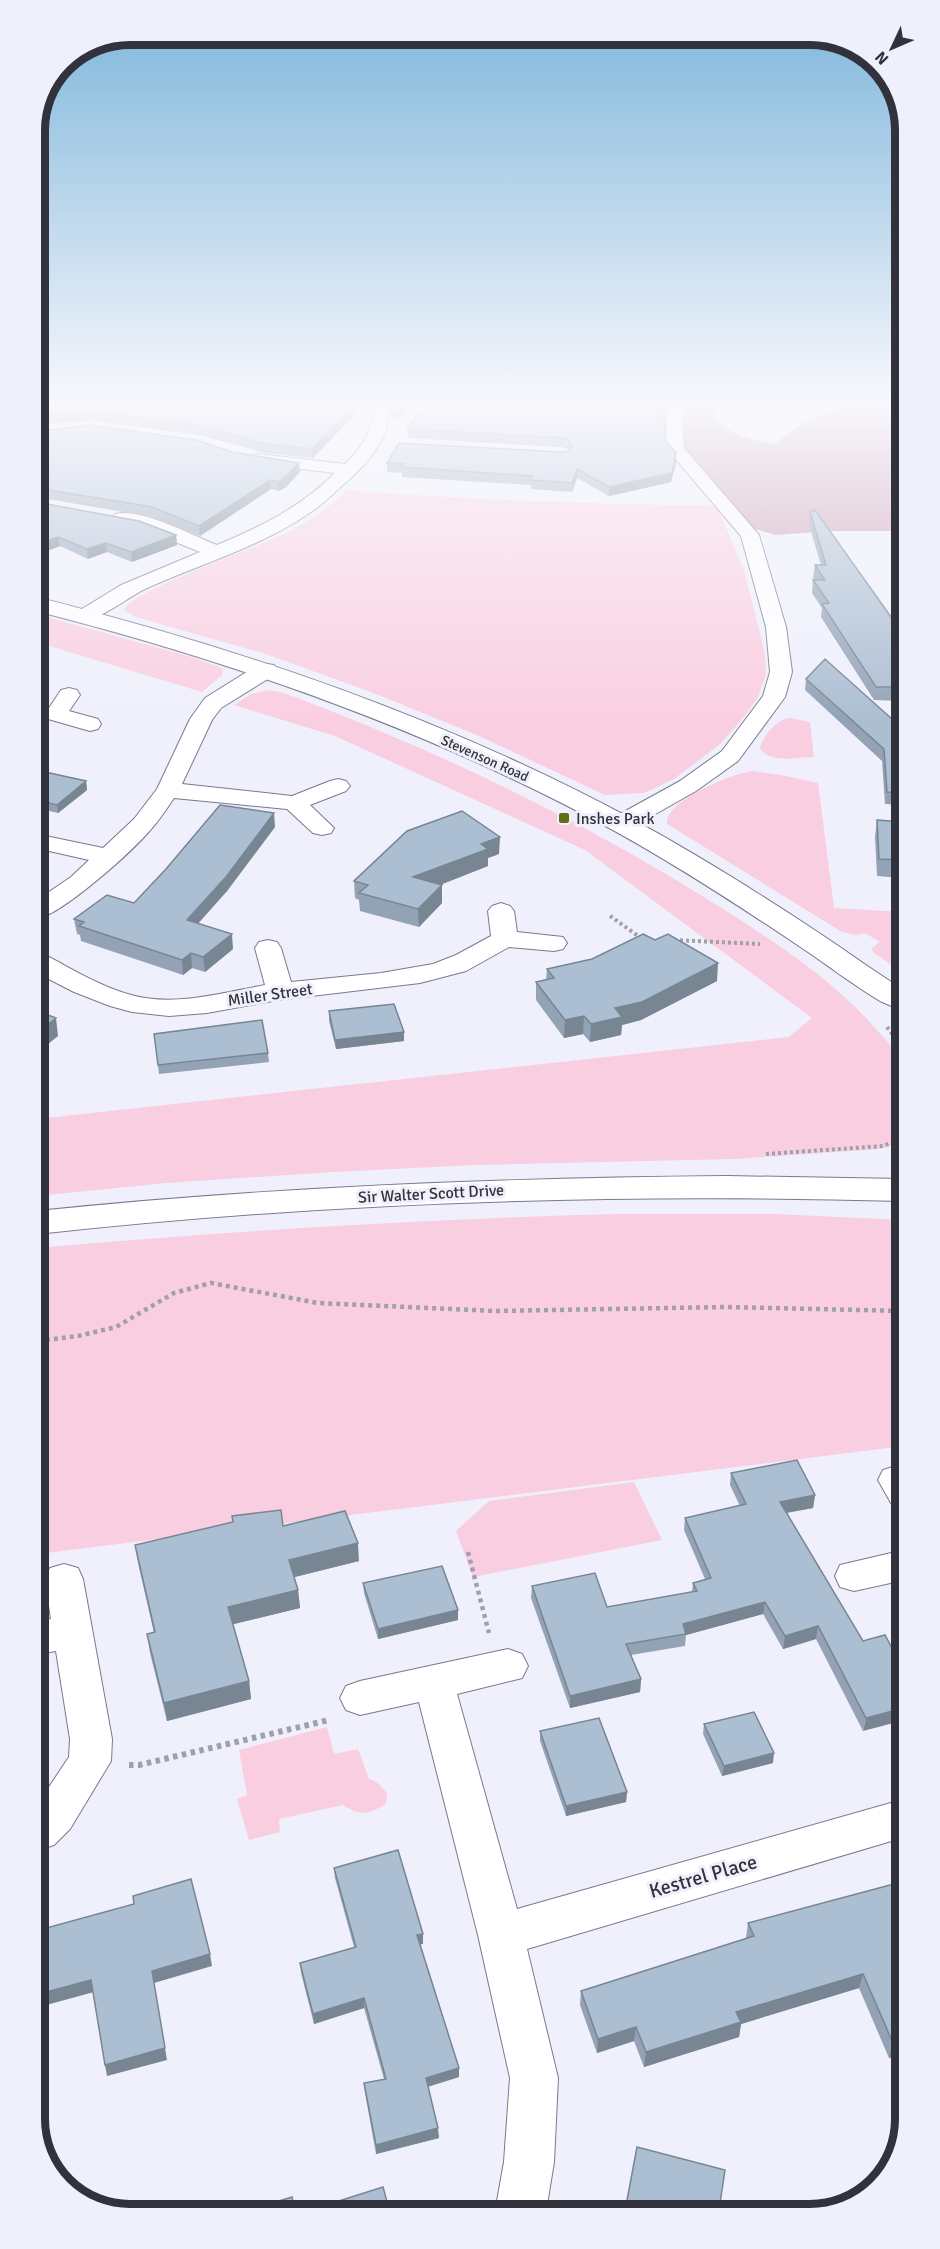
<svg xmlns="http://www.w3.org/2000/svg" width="940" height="2249" font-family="Signika,sans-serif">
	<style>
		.green { fill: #facee1 }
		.forest { fill: #cc9cb2 }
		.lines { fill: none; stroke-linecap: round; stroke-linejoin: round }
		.minor-casing { stroke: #787990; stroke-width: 2 }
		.tertiary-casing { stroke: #787990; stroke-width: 2 }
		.primary-casing { stroke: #787990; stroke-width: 2 }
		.path-far2 { stroke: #9fa0aa; stroke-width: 4; stroke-dasharray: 3 3; stroke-linecap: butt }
		.path-far1 { stroke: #9fa0aa; stroke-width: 4.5; stroke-dasharray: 4 4; stroke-linecap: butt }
		.path { stroke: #9fa0aa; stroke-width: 6; stroke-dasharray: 4.5 4.5; stroke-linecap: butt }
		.minor { fill: #fff; fill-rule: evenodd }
		.tertiary { fill: #fff; fill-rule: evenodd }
		.primary { fill: #fff; fill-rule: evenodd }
		.wall { fill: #93a3b5 }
		.shaded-wall { fill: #788593 }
		.building { fill: #abbed2; stroke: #788593; stroke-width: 1.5 }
		.poi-dot { fill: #626d16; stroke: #eff0fb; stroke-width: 2 }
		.labels { text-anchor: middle; stroke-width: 6; stroke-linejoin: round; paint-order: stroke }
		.far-street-label { font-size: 14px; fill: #32323c; stroke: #eff0fb }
		.poi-label { font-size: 16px; fill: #32323c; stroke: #eff0fb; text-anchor: start }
		.street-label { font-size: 16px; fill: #32323c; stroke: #eff0fb }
		.near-street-label { font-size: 20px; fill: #32323c; stroke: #eff0fb }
		.rim { fill: none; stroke: #32323c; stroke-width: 8 }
	</style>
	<rect width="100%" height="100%" fill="#eff0fb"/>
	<path class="green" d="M347,490C470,500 593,504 717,506L744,570L765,653L766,675L757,699L739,723L719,745L674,779L644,793L605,795L477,735L371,692L266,654L136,617L124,610C127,592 271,543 296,528C315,518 332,505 347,490Z
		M36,614L195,658L222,668L223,674L202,692L36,642Z
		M268,690L284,693C432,748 573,816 707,899C767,937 828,974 875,1028C884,1038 899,1052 903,1064C907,1075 903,1126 903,1141L885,1148L866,1150L734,1159L475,1165L333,1172L166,1183L37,1196V1119L789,1037L812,1018L585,850L335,736L234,705L251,694Z
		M790,718L810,722L814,757C798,757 772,764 760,749C762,737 778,718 790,718Z
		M752,771L781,775L818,783L834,908L903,912V973L873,952L872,948L880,942L865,933L856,935L842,932L667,824C665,800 732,774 752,771Z
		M616,1214H776L903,1220L904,1446L38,1554L37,1248C230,1231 422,1219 616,1214Z
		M634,1482L662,1540L473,1577L456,1531L489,1501Z
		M327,1727L334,1754L358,1749L369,1779L377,1782L387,1793L386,1804C368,1814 361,1817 343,1805L279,1819L280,1832L249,1840L237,1799L247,1795L239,1750Z"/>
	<path class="forest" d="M684,407H716L714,418C729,435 753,440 774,444L798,426L839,407H901L902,531H831L776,535L752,528L680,449L677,423Z"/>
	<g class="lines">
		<g class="minor-casing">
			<path id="minor" d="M373,407H389C390,436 372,458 352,477C338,489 326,502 311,512C261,547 200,564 145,589C128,597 94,625 77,620L74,616L77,612L121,585L200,552L141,528L115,522L112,518L115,514C141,507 191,535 217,545C260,527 301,507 335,473L259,464L253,463L250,459L253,455L259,454L345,464C362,447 373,432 373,407Z
				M671,407H687L682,418L684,448L759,535L786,627L792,672L785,697L738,761L696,791L629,829L620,831L611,829L608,824L611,819L680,781L722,751L763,696L770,672L766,627L741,536L667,449L666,418Z
				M41,414C49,416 56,423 61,430L59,434H47L35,423V415Z
				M266,664L274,665L277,670L274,675L221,708L212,720L182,784L292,796L330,781L338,779L346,781L350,786L346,791L310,805L334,828L331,833L322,835L313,833L287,809L174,798C167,808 160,819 152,828C134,850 64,913 37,919V900L71,877L89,860L36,848V834L103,848L134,819L157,789L190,719L205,698L258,665Z
				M69,688L77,690L80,695L69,711L98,719L101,724L98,729L90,731L48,719L45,714L61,690Z
				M501,903L510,906L514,911L517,932L563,937L567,943L563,949L554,951L509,947L466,971L420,983L278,1000L207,1013L169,1016L132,1012L110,1006L74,992L37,973V954L47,956C74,970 101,987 131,995C174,1007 222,993 265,985L255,948L259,942L268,940L277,942L281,948L291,982L381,973L433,964L456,955L491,936L488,911L492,906Z
				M896,1466L904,1469V1507L891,1503L878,1480L883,1470Z
				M904,1550V1580L854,1591L840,1587L835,1576L840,1565Z
				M64,1564L78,1568L83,1579L112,1739L111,1761L70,1829L54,1845L39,1850V1802L69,1757L70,1739L56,1651L38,1654V1622L51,1619L45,1579L50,1568Z
				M508,1649L522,1654L528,1666L522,1678L457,1694L517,1909L905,1799V1837L527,1949L558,2078L554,2162L546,2211L495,2212L504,2162L510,2078L478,1935L419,1702L360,1715L346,1710L340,1698L346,1686L360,1681Z"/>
		</g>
		<g class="tertiary-casing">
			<path id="tertiary" d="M36,597C242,649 442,717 630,818C695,853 757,892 819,933C847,951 874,972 903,989V1011L880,1001C852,984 826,964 799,946C738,905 675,864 611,829C429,730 236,662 36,611Z"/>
		</g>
		<g class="primary-casing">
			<path id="primary" d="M727,1176L903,1179V1201C614,1193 325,1202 37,1234V1211C267,1187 497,1178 727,1176Z"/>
		</g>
		<path class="path-far2" d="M610,916L641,938
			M674,940L760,944
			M887,1027L903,1048
			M766,1154L883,1146L903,1138"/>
		<path class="path-far1" d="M38,1341L78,1336L116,1327L174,1293L211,1283L318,1303L496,1311L726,1307L904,1311
			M468,1552L489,1633"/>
		<path class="path" d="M129,1765H139L329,1720"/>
		<use href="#minor" class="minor"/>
		<use href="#tertiary" class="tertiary"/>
		<use href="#primary" class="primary"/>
	</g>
	<path class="wall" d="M35,407H362L313,458L265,453L199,435L90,420L52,423L35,428Z
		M391,407H416L395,420L391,416Z
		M421,407H670L665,417V440L676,463L671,482L609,496L577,478L572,492L531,489V485L402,477V473L387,472V463L561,452L568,451L569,449L561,447L408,438L407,429Z
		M778,407H799L793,411Z
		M35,432L232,452L300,472L286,487L279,491L271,489L200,536L153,517L36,497Z
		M36,502L176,535L177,545L132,562L107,552L88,559L60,546L42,553L36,550Z
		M810,512L902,631V701L874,700L821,617L822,608L812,593L813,580H815L813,578L815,565H821L809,525Z
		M806,679L902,728V805L885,804L882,761L805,690Z
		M36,770L86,781L87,790L58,813L36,808Z
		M877,820L902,822V878L877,876L875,837Z
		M275,827L227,891L198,923L233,949L205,972L192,968L183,975L81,941L80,935L77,934L74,919L134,903Z
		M499,854L488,858V866L440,885L442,903L419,927L360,911L359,900L355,898L354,881Z
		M547,969L717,981L641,1020L622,1025L621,1035L590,1042L583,1034L564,1038L536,1000V982L546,980Z
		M329,1011L404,1032V1041L336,1049L329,1021Z
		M154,1034L268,1053L269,1062L159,1074Z
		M731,1473L815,1495L813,1508L787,1513L863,1641L885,1635L863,1731L816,1639L783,1649L763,1614L686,1635L685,1646L631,1655L641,1679L640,1692L570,1708L531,1598L532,1586L607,1607L692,1592L693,1583L705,1579L684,1530L685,1518L740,1506L730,1485Z
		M283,1526L359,1561L294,1577L298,1590L300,1608L233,1624L249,1681L251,1699L167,1721L150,1653L147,1634L154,1633L138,1563L135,1545Z
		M363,1583L458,1610V1620L378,1639L364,1593Z
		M704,1724L773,1763L722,1776L703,1734Z
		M540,1731L627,1792L626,1802L566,1816L540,1741Z
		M334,1868L423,1944H420L459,2068V2077L428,2087L439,2138L376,2154L365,2093L364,2083L384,2079L364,2008L314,2024L301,1973L300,1963L354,1947L335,1878Z
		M905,1881V2054L889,2058L859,1988L741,2024L739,2037L644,2067L634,2041L597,2053L580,2005L581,1991L746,1938L748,1923Z"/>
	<path class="shaded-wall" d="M353,407H362L313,458L312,449Z
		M402,407H416L395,420V411Z
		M665,407H670L664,418V409Z
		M687,407H706L687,414L685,424Z
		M89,411L90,420L52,423L35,428V419L51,414Z
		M676,453V463L671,482L609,496V487Z
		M299,463L300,472L286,487L279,491L278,482Z
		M577,469V478L572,492V483Z
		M270,480L271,489L200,536L199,526Z
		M176,535L177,545L132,562L131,552Z
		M58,537L60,546L42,553L41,543Z
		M106,543L107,552L88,559L87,549Z
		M86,781L87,790L58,813L57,805Z
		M274,813L275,827L227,891L188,935L187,920Z
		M500,837L499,854L488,858V866L414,895L413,877L481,844Z
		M442,885V903L419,927L418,909Z
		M232,934L233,949L205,972L203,957Z
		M191,953L192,968L183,975L182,960Z
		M718,963L717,981L641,1020L622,1025L621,1035L590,1042L591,1024L615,1008Z
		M584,1016L583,1034L564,1038L565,1020Z
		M56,1018L58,1036L37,1053V1033Z
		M404,1032V1041L336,1049L335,1040Z
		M815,1495L813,1508L778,1514L780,1502Z
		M358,1543L359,1561L291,1578L289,1560Z
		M298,1590L300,1608L230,1625L228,1607Z
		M765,1602L763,1614L686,1635L683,1624Z
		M458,1610V1620L378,1639V1629Z
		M818,1626L816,1639L783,1649L785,1636Z
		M641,1679L640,1692L570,1708V1696Z
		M249,1681L251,1699L167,1721L164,1703Z
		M904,1708L905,1720L863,1731L866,1718Z
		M774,1753L773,1763L722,1776L724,1766Z
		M627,1792L626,1802L566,1816V1806Z
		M423,1934V1944L418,1945L417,1935Z
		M210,1954L212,1966L154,1983L167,2060L107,2076L105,2065L152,1971Z
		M863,1974L859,1988L741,2024L739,2037L644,2067L646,2052L736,2012Z
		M91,1980L94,1992L39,2007V1994Z
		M364,1998V2008L314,2024L313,2014Z
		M636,2027L634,2041L597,2053L598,2039Z
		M905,2040V2054L889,2058L893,2043Z
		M459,2068V2077L426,2087V2078Z
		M438,2128L439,2138L376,2154V2145Z"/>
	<path class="building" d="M35,407H353L312,449L265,444L199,426L89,411L51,414L35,419Z
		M391,407H402L395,411Z
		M421,407H665L664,409L665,440L676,453L672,473L609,487L577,469L572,483L531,480L532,476L402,467L404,464L387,463L399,443L561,452L568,451L572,446L569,440L562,438L407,429Z
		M89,425L196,440L232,452L299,463L285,477L278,482L270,480L199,526L152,507L36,488L35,432Z
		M36,502L139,521L176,535L131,552L106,543L87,549L58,537L41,543L36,541Z
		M815,510L896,624H900L902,631V687H876L822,604L829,603L813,580H825L815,565H826L810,512Z
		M825,659L902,728V793L887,792L884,749L806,679Z
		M36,770L86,781L57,805L36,800Z
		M220,805L274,813L226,877L187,920L232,934L203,957L191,953L182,960L79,926L84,922L74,919L107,895L134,903L166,869Z
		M462,811L500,837L481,844L488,849L413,877L442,885L418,909L359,893L368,885L354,881L407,831Z
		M877,820L902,822V860L879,859Z
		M643,934L655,940L668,934L718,963L642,1002L615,1008L622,1017L591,1024L584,1016L565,1020L536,982L554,978L547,969L592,959Z
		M394,1004L404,1032L335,1040L329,1011Z
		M37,1011L56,1018L37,1033Z
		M262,1020L268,1053L158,1065L154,1034Z
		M797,1460L815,1495L780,1502L863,1641L885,1635L904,1671V1708L866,1718L818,1626L785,1636L765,1602L683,1624L686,1634L626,1644L641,1679L570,1696L532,1586L595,1573L607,1607L697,1591L693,1583L711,1578L685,1518L746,1504L731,1473Z
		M281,1510L283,1526L345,1511L358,1543L289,1560L298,1590L228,1607L249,1681L164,1703L147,1634L155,1632L135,1545L233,1522L232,1516Z
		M442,1566L458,1610L378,1629L363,1583Z
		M754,1712L774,1753L724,1766L704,1724Z
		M599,1718L627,1792L566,1806L540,1731Z
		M398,1850L423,1934L417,1935L459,2068L426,2078L438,2128L376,2145L364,2083L386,2079L364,1998L313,2014L300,1963L356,1947L334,1868Z
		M191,1879L210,1954L152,1971L165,2048L105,2065L91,1980L39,1994V1930L134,1904L133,1896Z
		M905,1881V2040L893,2043L863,1974L736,2012L741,2022L646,2052L636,2027L598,2039L581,1991L754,1936L748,1923Z
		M637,2147L725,2170L719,2210L625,2211Z
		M383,2187L390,2213H301Z
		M292,2197L296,2213L236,2214Z
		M170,2203L172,2214H131Z"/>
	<linearGradient id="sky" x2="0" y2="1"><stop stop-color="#7db5db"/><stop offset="0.56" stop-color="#f8f8fd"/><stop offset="1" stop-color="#f8f8fd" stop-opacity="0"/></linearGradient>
	<rect width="940" height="722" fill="url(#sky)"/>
	<rect class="poi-dot" x="558" y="812" width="12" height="12" rx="3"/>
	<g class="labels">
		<g class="far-street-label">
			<text transform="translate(485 758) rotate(24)" y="5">Stevenson Road</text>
		</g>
		<g class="poi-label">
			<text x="576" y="824">Inshes Park</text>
		</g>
		<g class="street-label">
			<text transform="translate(270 994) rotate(-8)" y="6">Miller Street</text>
			<text transform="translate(431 1193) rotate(-3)" y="6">Sir Walter Scott Drive</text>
		</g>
		<g class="near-street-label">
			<text transform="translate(703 1876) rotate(-16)" y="7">Kestrel Place</text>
		</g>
	</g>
	<path d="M0 0H940V2249H0ZM130 45H810A85 85 0 0 1 895 130V2119A85 85 0 0 1 810 2204H130A85 85 0 0 1 45 2119V130A85 85 0 0 1 130 45Z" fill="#eff0fb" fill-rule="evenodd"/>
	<path class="rim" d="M130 45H810A85 85 0 0 1 895 130V2119A85 85 0 0 1 810 2204H130A85 85 0 0 1 45 2119V130A85 85 0 0 1 130 45Z"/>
	<g transform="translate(892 48) rotate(226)" stroke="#eff0fb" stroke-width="4.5" paint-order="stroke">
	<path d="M0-4.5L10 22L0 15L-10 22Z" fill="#32323c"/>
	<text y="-9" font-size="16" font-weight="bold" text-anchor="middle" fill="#32323c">N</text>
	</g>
</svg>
